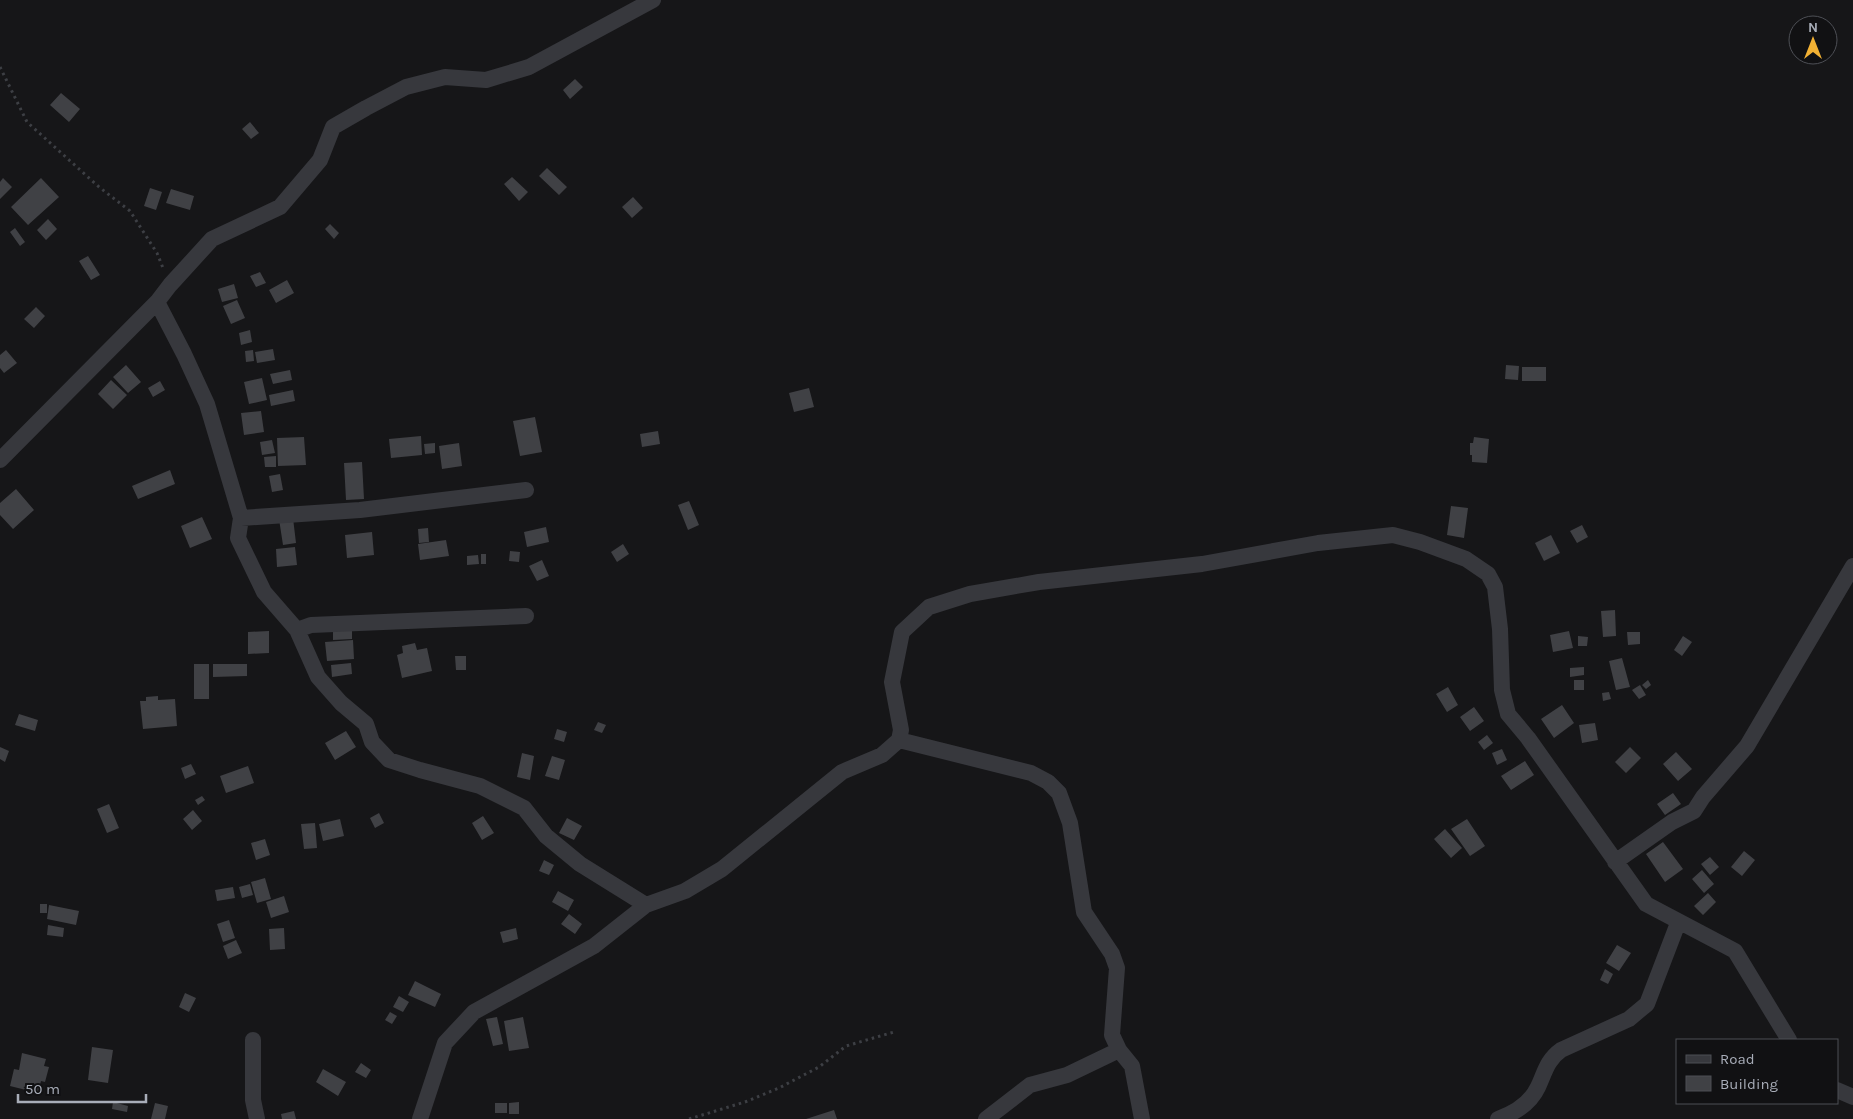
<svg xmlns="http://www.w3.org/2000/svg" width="1853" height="1119" font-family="Karla,sans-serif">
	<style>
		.building { fill: #404145 }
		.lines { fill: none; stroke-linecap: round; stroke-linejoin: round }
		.path { stroke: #3d3f44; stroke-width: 3; stroke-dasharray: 2.5 4; stroke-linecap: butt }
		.minor { stroke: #37383d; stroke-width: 16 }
	</style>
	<rect width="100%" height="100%" fill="#161618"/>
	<path class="building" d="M575,79L583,87L570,99L563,90Z
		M61,93L80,109L69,122L50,105Z
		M250,122L259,133L251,139L242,129Z
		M547,168L567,187L559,195L539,176Z
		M512,177L528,192L519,201L504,184Z
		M3,178L12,187L0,199V182Z
		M41,178L59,197L28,225L11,207Z
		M150,188L162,192L156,210L144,206Z
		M171,189L194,196L190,210L166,203Z
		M633,197L643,208L632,218L622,207Z
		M48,219L57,229L46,240L37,230Z
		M330,224L339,233L334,239L325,229Z
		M15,228L25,242L20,246L10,232Z
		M88,256L100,275L91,280L79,261Z
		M260,272L266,283L256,287L250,276Z
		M287,280L294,293L276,303L269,290Z
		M234,284L238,298L222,302L218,289Z
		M237,300L245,318L231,324L223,306Z
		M36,307L45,316L34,328L24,319Z
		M250,330L252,342L241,345L239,333Z
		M273,349L275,360L257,363L255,352Z
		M6,350L17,363L4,373L0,368V355Z
		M253,350L254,361L246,362L245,351Z
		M126,365L141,382L128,393L113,377Z
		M1506,365L1519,366L1518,380L1505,379Z
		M1522,367H1546V381H1522Z
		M290,370L292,380L273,384L270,374Z
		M262,378L267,400L249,404L244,382Z
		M111,380L127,395L113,409L98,394Z
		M160,381L165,390L153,397L148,388Z
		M809,388L814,407L794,412L789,393Z
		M293,390L295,401L271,406L269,395Z
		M261,411L264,432L244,435L241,413Z
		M535,417L542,452L520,456L513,421Z
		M658,431L660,444L642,447L640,434Z
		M421,436L422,455L391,458L389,439Z
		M304,437L306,465L278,466L277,438Z
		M1474,437L1489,439L1487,463L1472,462V455H1470V443H1473Z
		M272,440L275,453L262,455L260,442Z
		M435,443V453L425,454L424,444Z
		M459,443L462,466L442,469L439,446Z
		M276,456V467H265L264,457Z
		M362,462L364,499L346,500L344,463Z
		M170,470L175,484L138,499L132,486Z
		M280,474L283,490L272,492L269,476Z
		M16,489L34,510L13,529L0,515V503Z
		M689,501L699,525L688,530L678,505Z
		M1451,506L1468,508L1464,538L1447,535Z
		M202,517L212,539L190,548L181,526Z
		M293,518L296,543L283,545L279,519Z
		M1582,525L1588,537L1577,543L1570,531Z
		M546,527L549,542L527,547L524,532Z
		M428,528L429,542L419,543L418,529Z
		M372,532L374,555L347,558L345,535Z
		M1551,535L1560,553L1544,561L1535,543Z
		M446,540L449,556L420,560L418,544Z
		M623,544L629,554L617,562L611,552Z
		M295,547L297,565L277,567L276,549Z
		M510,551L520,552L519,562L509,561Z
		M481,554H486V564H481Z
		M478,555L479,564L467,565V556Z
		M542,560L549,576L537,581L529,566Z
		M1615,610L1616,636L1603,637L1601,611Z
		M352,628V639L333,640V629Z
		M269,631V653L248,654V632Z
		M1569,631L1573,648L1553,652L1550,635Z
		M1627,632H1640V644L1628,645Z
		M1578,636L1588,637L1587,646H1578Z
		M1683,636L1692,642L1682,656L1674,650Z
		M353,640L354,659L327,661L325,642Z
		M415,643L417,650L427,648L432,671L402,678L397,655L403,653L402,646Z
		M455,656H466V670H456Z
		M1622,658L1630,687L1616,690L1609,661Z
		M351,663L352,674L332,677L331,665Z
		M194,664H209V699H194Z
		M213,664H247V676L213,677Z
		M1584,667V675L1570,677V668Z
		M1574,680H1584V690H1574Z
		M1648,680L1651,685L1646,689L1642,685Z
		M1640,685L1646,695L1639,699L1632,690Z
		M1448,687L1458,705L1447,712L1436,694Z
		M1609,692L1611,699L1603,701L1602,693Z
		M158,696V700L175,699L177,726L143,729L140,701H146V697Z
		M1562,705L1574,723L1554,738L1541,719Z
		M1474,707L1484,721L1470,731L1460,717Z
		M19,714L38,720L35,731L15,725Z
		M598,722L606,725L602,733L594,730Z
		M1595,723L1598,740L1582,743L1579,725Z
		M557,729L567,732L564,742L554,739Z
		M346,731L356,747L335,760L325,743Z
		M1487,735L1493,743L1484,750L1478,742Z
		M0,747L9,751L5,762L0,759Z
		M1630,747L1641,758L1626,773L1615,762Z
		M1502,749L1507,760L1497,765L1492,753Z
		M1676,752L1692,769L1678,781L1663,764Z
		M522,753L534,756L530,780L517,777Z
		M552,756L565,760L559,780L545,776Z
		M1525,761L1534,775L1511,790L1501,776Z
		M191,764L196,774L185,779L181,768Z
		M248,766L254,783L226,793L220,776Z
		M1673,793L1681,804L1665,815L1657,804Z
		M202,796L205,800L198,805L195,800Z
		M109,804L119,828L107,833L97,809Z
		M193,810L202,821L192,830L183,819Z
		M379,813L384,823L375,828L370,818Z
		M483,816L494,833L482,840L472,823Z
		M567,818L582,826L574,840L559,833Z
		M340,819L344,836L323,841L319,824Z
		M1467,819L1485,846L1470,856L1451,829Z
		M315,823L317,848L304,849L301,824Z
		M1445,829L1462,848L1451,858L1434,839Z
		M265,839L270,855L256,860L251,843Z
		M1663,842L1683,869L1665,882L1646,854Z
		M1744,851L1755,860L1742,876L1731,867Z
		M1710,857L1719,867L1710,875L1701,864Z
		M544,860L554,865L549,875L539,871Z
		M1702,870L1714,884L1704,893L1692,879Z
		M265,878L271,899L257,903L251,882Z
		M250,884L253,895L242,898L239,887Z
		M233,887L235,898L217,901L215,890Z
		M558,891L574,900L568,911L552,902Z
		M1708,893L1716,902L1703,915L1694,906Z
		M284,896L289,912L271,918L266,902Z
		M40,904H47V913H40Z
		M49,905L79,911L76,925L47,919Z
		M569,914L582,924L575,934L561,924Z
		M229,920L235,938L223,942L217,924Z
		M48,925L64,928L63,937L47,935Z
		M284,928L285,949L270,950L269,929Z
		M516,928L518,939L503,943L500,932Z
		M236,940L242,953L228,959L223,946Z
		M1617,945L1631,953L1619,971L1606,963Z
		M1605,969L1613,974L1608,984L1600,980Z
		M415,981L441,994L435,1007L408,995Z
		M185,993L196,998L189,1012L179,1007Z
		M399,996L409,1002L403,1012L393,1007Z
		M390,1012L397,1016L392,1024L385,1020Z
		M497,1017L503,1044L493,1046L486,1019Z
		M523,1017L529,1048L509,1051L504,1021Z
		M92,1047L113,1050L108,1083L88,1080Z
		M22,1053L46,1059L44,1066L49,1067L45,1082L41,1081L38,1093L10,1086L14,1069L19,1070Z
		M361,1063L371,1070L366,1078L355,1072Z
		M323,1069L346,1082L338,1096L316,1082Z
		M113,1102L128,1106L127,1112L112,1109Z
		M519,1102V1114H509V1103Z
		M155,1103L168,1106L165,1119H151Z
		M495,1103H507V1113H495Z
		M834,1110L837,1119H806Z
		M294,1111L296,1119H282L281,1114Z"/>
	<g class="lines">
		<path class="path" d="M0,67L27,122L99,187L130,211L157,253L163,268
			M689,1119L745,1102L779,1088L819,1067L846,1046L894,1032"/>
		<path class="minor" d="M157,302L184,354L207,404L241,518L238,538L264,592L297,630L318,677L341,703L366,724L372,742L389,760L420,770L480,786L524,808L546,836L580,864L646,905
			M0,460L157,302L170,285L212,239L280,207L320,160L333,127L366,108L406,87L445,77L486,80L529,67L653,0
			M241,518L360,510L526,490
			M297,630L311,625L526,616
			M899,740L1031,773L1048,782L1059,793L1070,823L1084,912L1112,954L1117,968L1112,1035L1119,1050L1132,1066L1142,1119
			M1615,862L1672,822L1694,811L1703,797L1747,746L1853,566
			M253,1040V1100L257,1119
			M1837,1090L1853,1097
			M420,1119L445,1043L474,1012L594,946L646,905L685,891L722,869L842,772L882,755L899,740L901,730L892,682L902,632L929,607L970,594L1039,582L1202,564L1318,543L1393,535L1420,542L1466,559L1488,574L1495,587L1500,629L1502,690L1508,714L1528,738L1646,904L1735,951L1789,1040
			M986,1119L1030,1085L1067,1075L1119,1050
			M1498,1119C1515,1113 1530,1104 1538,1087C1545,1072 1547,1060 1561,1050L1629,1019L1647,1004L1678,923"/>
	</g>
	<rect x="1676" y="1039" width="162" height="65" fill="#111113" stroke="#4d4f55"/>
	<rect x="1686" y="1055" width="25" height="8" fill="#37383d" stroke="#4d4f55"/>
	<text x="1720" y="1064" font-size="15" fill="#a8adb8">Road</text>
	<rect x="1686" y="1076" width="25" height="15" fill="#404145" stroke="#4d4f55"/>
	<text x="1720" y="1089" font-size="15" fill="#a8adb8">Building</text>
	<g transform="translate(1813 40)"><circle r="24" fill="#111113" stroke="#4d4f55"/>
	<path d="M0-4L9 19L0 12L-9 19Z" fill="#f2b134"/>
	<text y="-8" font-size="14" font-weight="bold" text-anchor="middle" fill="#a8adb8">N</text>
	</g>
	<path d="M18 1094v8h128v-8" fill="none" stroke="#a8adb8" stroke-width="2.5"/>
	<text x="25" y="1094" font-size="15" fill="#a8adb8" stroke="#111113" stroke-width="4" paint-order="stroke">50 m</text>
</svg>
